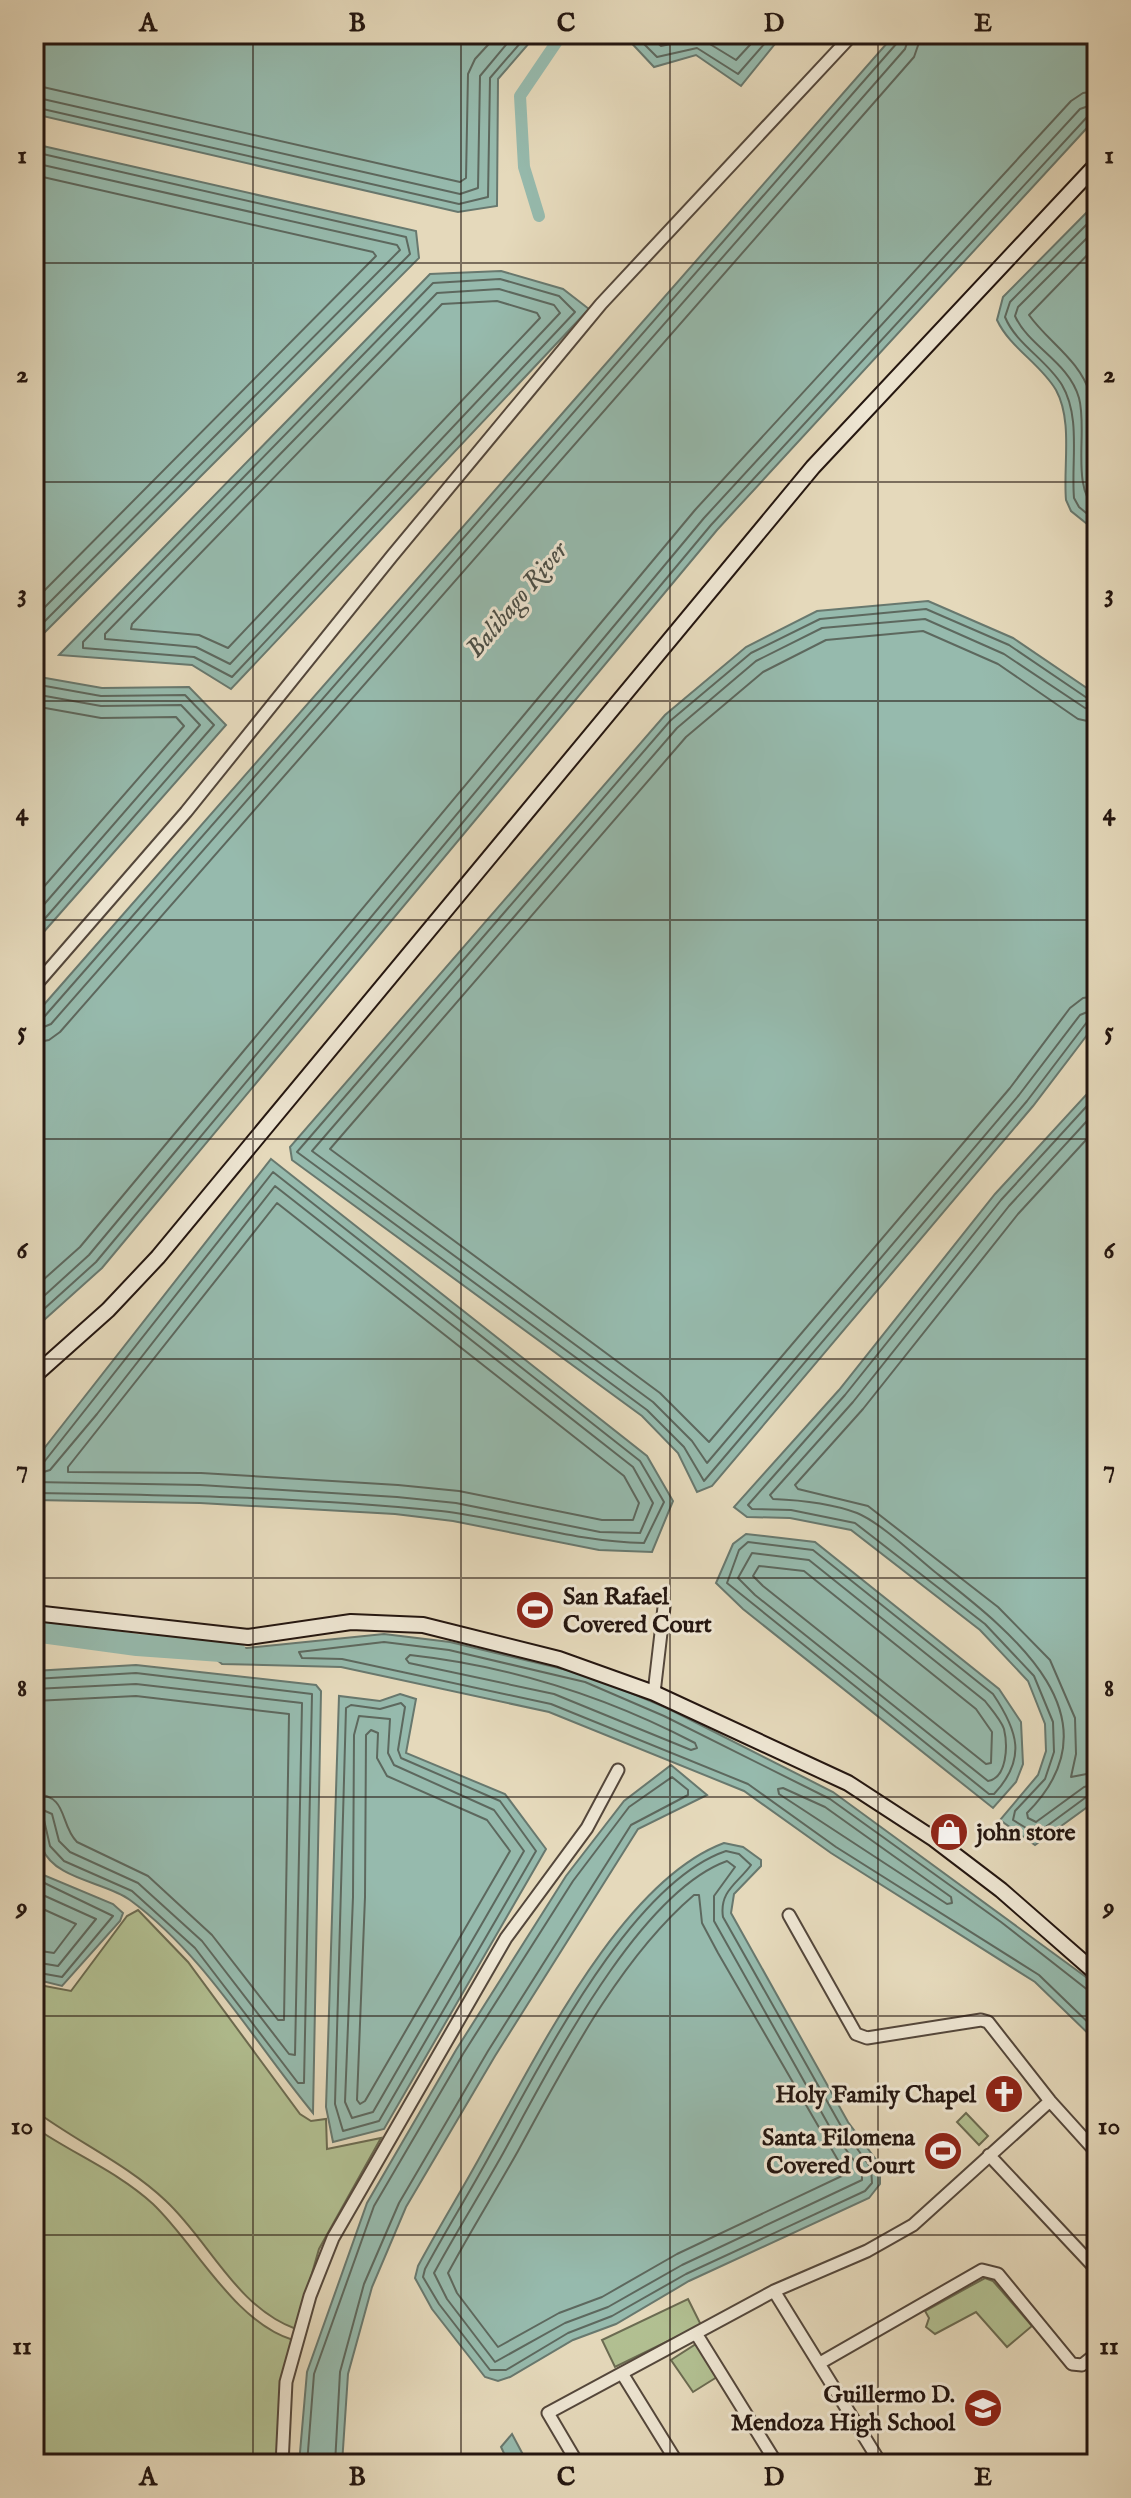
<svg xmlns="http://www.w3.org/2000/svg" width="1131" height="2498" font-family="'IM FELL English',serif">
	<style>
		.green { fill: #b2c092; stroke: #6b6b51; stroke-width: 2 }
		.water { fill: #96baad; stroke: #68786e; stroke-width: 2 }
		.lines { fill: none; stroke-linecap: round; stroke-linejoin: round }
		.shore { stroke: #5d685e; stroke-width: 2 }
		.canal { stroke: #96baad; stroke-width: 12 }
		.river { stroke: #96baad; stroke-width: 22 }
		.street-casing { stroke: #54473b; stroke-width: 15 }
		.secondary-casing { stroke: #241610; stroke-width: 18 }
		.street { stroke: #eee6d3; stroke-width: 11 }
		.secondary { stroke: #eee6d3; stroke-width: 14 }
		.grid { fill: none; stroke: #241610; stroke-width: 2; stroke-opacity: 0.55 }
		.labels { text-anchor: middle; stroke-width: 6; stroke-linejoin: round; paint-order: stroke }
		.poi-label { font-size: 24px; font-weight: bold; fill: #241610; stroke: #eee6d3; text-anchor: end }
		.water-label { font-size: 26px; font-style: italic; fill: #4c4f47; stroke: #eee6d3 }
		.neatline { fill: none; stroke: #241610; stroke-width: 3 }
		.grid-label { font-size: 26px; text-anchor: middle; font-weight: bold; fill: #241610 }
	</style>
	<rect width="100%" height="100%" fill="#e5d9bb"/>
	<filter id="stains"><feTurbulence type="fractalNoise" baseFrequency=".0025" numOctaves="4"/><feColorMatrix values="0 0 0 0 .2 0 0 0 0 .09 0 0 0 0 .02 0 0 0 .5 -.17"/></filter>
	<radialGradient id="worn" r=".72"><stop offset=".6" stop-color="#630" stop-opacity="0"/><stop offset="1" stop-color="#630" stop-opacity=".3"/></radialGradient>
	<path class="green" d="M138,1910L188,1962L300,2114L311,2121L326,2119L327,2149L381,2138L319,2249L296,2329C236,2307 210,2242 166,2201C127,2164 77,2142 34,2110V1984L71,1991L127,1916Z
		M966,2113L988,2136L979,2145L957,2122Z
		M34,2127C73,2154 117,2171 153,2204C196,2245 234,2322 293,2340L277,2464H34Z
		M985,2278L993,2281L1032,2326L1007,2347L976,2312L935,2334L926,2327L929,2318L925,2311Z
		M688,2299L701,2325L615,2367L602,2340Z
		M696,2344L717,2377L693,2392L671,2360Z"/>
	<path class="water" d="M34,34H537L498,79L497,206L458,212L34,114Z
		M623,34H783L741,86L696,55L654,67Z
		M895,34H1097V117L717,530L102,1268L34,1329V1016Z
		M34,144L416,231L419,258L34,643Z
		M1097,202V532L1071,511L1066,500C1063,466 1073,421 1056,390C1040,363 1010,348 997,320L1003,297Z
		M501,271L563,289L589,309L231,689L192,665L59,655L430,274Z
		M928,601L1013,638L1097,695V1022L1033,1106L712,1486L697,1492L678,1453L642,1416L292,1160L290,1147L665,715L746,647L817,611Z
		M34,676L102,688L189,687L226,725L34,943Z
		M1097,1083V1800L1035,1845L1000,1820L1038,1775L1046,1751L1045,1724L1028,1681L980,1630L851,1530L790,1518L747,1517L734,1507L839,1390L995,1194Z
		M271,1159L647,1456L673,1501L652,1552L599,1550L453,1521L395,1514L200,1503L34,1500L35,1460Z
		M746,1534L815,1542L999,1689L1021,1722L1023,1764L1016,1782L993,1808L743,1609L716,1583L733,1544Z
		M384,1634L450,1642L588,1675L667,1708L833,1792L1090,1980L1097,1987V2042L1035,1982L831,1853L744,1791L549,1712L341,1667L222,1664L200,1646L247,1648Z
		M136,1665L316,1685L321,1691L313,2113C254,2042 205,1955 130,1900C106,1882 55,1880 42,1848C25,1808 34,1717 34,1671Z
		M400,1694L416,1699L406,1753L505,1794L546,1849L384,2129L333,2142L326,2107L339,1696L380,1701Z
		M671,1765L707,1795L638,1829L495,2056L406,2207L372,2287L348,2374L342,2464H299L307,2372L367,2203L456,2050L566,1876L624,1801Z
		M724,1843L743,1847L761,1860V1866L734,1894L731,1913L848,2122L880,2165V2184L869,2198L689,2281L616,2324L573,2340L510,2377L498,2381L485,2377L432,2309L415,2278L418,2266C440,2225 465,2185 487,2144C539,2052 622,1881 724,1843Z
		M34,1854L41,1874L113,1904L123,1913L120,1921L62,1986L34,1979Z
		M512,2434L528,2464H509L501,2447Z"/>
	<g class="lines">
		<path class="shore" d="M634,34L657,57L697,48L738,74L773,34
			M648,34L661,46L700,38L736,60L760,34
			M34,85L460,182L466,178L468,74L475,59L498,34
			M34,97L460,194L478,188L480,76L515,34
			M34,107L459,204L488,197L490,78L528,34
			M34,152L406,237L410,254L34,632
			M34,163L397,245L400,250L34,618
			M34,175L373,252L376,256L34,601
			M1097,214L1010,302L1005,317C1016,344 1047,360 1062,385C1081,417 1071,462 1074,498L1079,507L1097,522
			M1097,228L1018,307L1015,316C1029,347 1069,362 1079,398C1088,430 1070,489 1097,510
			M1097,245L1029,315C1048,342 1080,360 1090,394C1099,427 1088,462 1097,494
			M500,279L559,296L575,312L232,677L194,657L83,648V642L433,283Z
			M499,289L554,305L560,313L230,664L196,647L105,639V634L437,293Z
			M497,301L537,313L540,318L228,648L199,635L131,629L132,624L442,304Z
			M34,684L101,696L185,695L214,725L34,931
			M34,694L101,706L181,705L200,725L34,916
			M1097,701L1090,700L1009,645L926,609L820,619L751,653L670,721L297,1152L647,1410L684,1447L704,1481L1027,1101L1087,1022L1097,1018
			M34,706L101,718L176,717L184,726L34,898
			M1097,711L1085,708L1004,654L925,619L822,628L756,661L677,728L312,1151L653,1402L692,1441L707,1463L1019,1095L1080,1015L1097,1008
			M1097,723L1078,719L998,664L923,631L826,640L763,672L686,737L330,1149L660,1393L709,1442L1010,1088L1070,1008L1083,998L1097,996
			M34,1021L44,1017L897,43L900,34
			M34,1031L51,1024L905,49L910,34
			M34,1043L49,1040L60,1032L914,57L922,34
			M1097,1095L1001,1200L845,1395L748,1505L752,1509L791,1510L855,1523L985,1624L1034,1676L1053,1722L1054,1752L1045,1779L1015,1811L1013,1820L1036,1834L1089,1795L1097,1794
			M1097,1110L1009,1206L853,1402L770,1495L773,1499C799,1500 833,1504 857,1513C881,1523 914,1555 935,1572C1010,1631 1123,1717 1027,1813L1028,1818L1036,1822L1084,1787L1097,1784
			M1097,1128L1018,1214L863,1409L795,1485L798,1489L868,1506L998,1607L1050,1660L1075,1718L1076,1754L1071,1777L1097,1772
			M277,1203L624,1476L639,1503L633,1520H602L459,1491L398,1485L201,1473L68,1472V1467Z
			M34,1288L80,1247L695,510L1071,101L1083,93L1097,91
			M34,1305L89,1255L704,518L1080,109L1097,103
			M34,1318L96,1262L711,525L1088,116L1097,113
			M34,1465L44,1462L273,1172L640,1461L664,1502L644,1543C574,1542 510,1519 441,1511C306,1497 169,1495 34,1493
			M34,1475L50,1470L97,1414L275,1186L633,1467L653,1503L640,1533L600,1532L456,1503L397,1497L200,1485L34,1482
			M748,1542L813,1550L993,1694C1018,1731 1027,1759 994,1794H989L727,1583L739,1550Z
			M752,1553L809,1560L985,1701C991,1709 1001,1720 1004,1729C1008,1746 1007,1778 988,1781L755,1595L738,1578Z
			M759,1566L804,1571L976,1709L992,1732L991,1763L986,1764L763,1586L753,1576Z
			M410,1655C509,1666 607,1697 695,1743L697,1748L691,1750L554,1694L409,1663L406,1659Z
			M34,1679L136,1673L312,1694L304,2083H298L195,1948L132,1891L64,1861L50,1846L44,1820L34,1816
			M34,1689L136,1684L302,1703L295,2055L289,2054L202,1941L138,1883L70,1852L59,1841L52,1814L34,1806
			M34,1701L136,1696L289,1714L284,2020H278L212,1935L148,1876L77,1842C59,1824 69,1795 34,1794
			M401,1703L405,1707L398,1750L401,1758L500,1801L536,1851L379,2121L343,2131L335,2104L346,1708L351,1705L380,1709Z
			M359,1716L390,1719L388,1753L394,1765L494,1810L524,1851L373,2112L352,2118L345,2102L353,1897L354,1735Z
			M371,1730L378,1733L377,1758L387,1776L487,1820L510,1851L365,2101L360,2104L357,2100L365,1897L366,1735Z
			M783,1788L825,1807L951,1897L952,1903L947,1904L779,1794L778,1789Z
			M726,1851L739,1854L751,1865C738,1883 719,1891 723,1917L841,2126L871,2168L872,2183L865,2191L686,2274L612,2316L568,2333L506,2370H490L439,2304L423,2277L425,2269C446,2230 470,2192 491,2153C540,2067 629,1884 726,1851Z
			M727,1861L735,1867L714,1896V1921L832,2131L862,2171V2180L682,2265L608,2307L565,2323L495,2362L447,2299L434,2273C455,2234 479,2196 501,2157C547,2074 636,1894 727,1861Z
			M34,1878L113,1916L62,1977L34,1972
			M34,1891L96,1919L58,1966L34,1962
			M699,1895L702,1923L718,1953L846,2174L677,2254L602,2297L559,2313L498,2347L457,2293L448,2273C470,2232 495,2192 518,2151C565,2065 619,1959 694,1895Z
			M34,1905L76,1924L54,1953L34,1950
			M1097,1992L1089,1991L1001,1922L830,1799L664,1716L585,1682L449,1650L384,1642L299,1652L302,1658L342,1659L551,1704L748,1784L836,1847L1039,1975L1097,2031
			M307,2464L314,2374L374,2206L463,2054L573,1881L629,1807L672,1777L688,1790V1795L631,1825L488,2051L399,2203L364,2284L340,2372L335,2464"/>
		<path class="canal" d="M539,216L524,167L520,96L562,34"/>
		<path class="river" d="M34,1631L137,1645L235,1652"/>
		<g class="street-casing">
			<path id="street" d="M34,987L186,812L392,556L601,304L853,34
				M654,1693L664,1607
				M789,1915L856,2034L867,2038L981,2020L988,2022L1050,2101L1097,2153
				M989,2155L1097,2270
				M774,2291L881,2464
				M697,2335L777,2464
				M820,2363L982,2270L998,2274L1072,2364L1082,2365L1097,2353
				M623,2375L678,2464
				M282,2464L286,2382L310,2296L333,2238L506,1938L587,1828L618,1770
				M578,2464L548,2413L774,2291L867,2251L913,2225L1050,2101"/>
		</g>
		<g class="secondary-casing">
			<path id="secondary" d="M34,1376L108,1310L158,1257L813,467L1097,164
				M34,1613L248,1637L351,1622L423,1625L559,1659L654,1693L848,1783L934,1839L1001,1890L1097,1974"/>
		</g>
		<use href="#street" class="street"/>
		<use href="#secondary" class="secondary"/>
	</g>
	<path class="grid" d="M253,34V2464M461,34V2464M670,34V2464M878,34V2464M34,263H1097M34,482H1097M34,701H1097M34,920H1097M34,1139H1097M34,1359H1097M34,1578H1097M34,1797H1097M34,2016H1097M34,2235H1097"/>
	<defs>
		<g id="stadium-disc" transform="scale(2)"><circle r="9.5" fill="#8f2418" stroke="#eee6d3"/><path d="M0-5a6.5 5 0 1 0 0 10a6.5 5 0 1 0 0-10ZM-3.5-1.8h7v3.6h-7Z" fill="#fff"/></g>
		<g id="shop-disc" transform="scale(2)"><circle r="9.5" fill="#8f2418" stroke="#eee6d3"/><path d="M-5-2.5h2.3a2.7 3.5 0 0 1 5.4 0H5L5.5 6h-11ZM-1.5-2.5h3a1.5 2.3 0 0 0-3 0Z" fill="#fff"/></g>
		<g id="church-disc" transform="scale(2)"><circle r="9.5" fill="#8f2418" stroke="#eee6d3"/><path d="M-1.2-6h2.4v3.5h3.3v2.4h-3.3V6h-2.4V-.1h-3.3v-2.4h3.3Z" fill="#fff"/></g>
		<g id="school-disc" transform="scale(2)"><circle r="9.5" fill="#8f2418" stroke="#eee6d3"/><path d="M0-5L7-2L0 1L-7-2ZM-4 1L0 2.5L4 1V4Q0 6-4 4Z" fill="#fff"/></g>
	</defs>
	<g fill-rule="evenodd">
		<use href="#stadium-disc" x="535" y="1610"/>
		<use href="#shop-disc" x="949" y="1832"/>
		<use href="#church-disc" x="1004" y="2094"/>
		<use href="#stadium-disc" x="943" y="2151"/>
		<use href="#school-disc" x="983" y="2408"/>
	</g>
	<g class="labels">
		<g class="poi-label">
			<text x="563" y="1604" text-anchor="start">San Rafael<tspan x="563" dy="28">Covered Court</tspan></text>
			<text x="977" y="1840" text-anchor="start">john store</text>
			<text x="976" y="2102">Holy Family Chapel</text>
			<text x="915" y="2145">Santa Filomena<tspan x="915" dy="28">Covered Court</tspan></text>
			<text x="955" y="2402">Guillermo D.<tspan x="955" dy="28">Mendoza High School</tspan></text>
		</g>
		<g class="water-label">
			<text transform="translate(516 599) rotate(-50)" y="9">Balibago River</text>
		</g>
	</g>
	<rect width="1131" height="2498" fill="none" stroke="#e5d9bb" stroke-width="88"/>
	<rect x="44" y="44" width="1043" height="2410" class="neatline"/>
	<g class="grid-label">
		<text x="148" y="31">A</text>
		<text x="357" y="31">B</text>
		<text x="566" y="31">C</text>
		<text x="774" y="31">D</text>
		<text x="983" y="31">E</text>
		<text x="22" y="163">1</text>
		<text x="1109" y="163">1</text>
		<text x="22" y="382">2</text>
		<text x="1109" y="382">2</text>
		<text x="22" y="601">3</text>
		<text x="1109" y="601">3</text>
		<text x="22" y="820">4</text>
		<text x="1109" y="820">4</text>
		<text x="22" y="1039">5</text>
		<text x="1109" y="1039">5</text>
		<text x="22" y="1258">6</text>
		<text x="1109" y="1258">6</text>
		<text x="22" y="1477">7</text>
		<text x="1109" y="1477">7</text>
		<text x="22" y="1696">8</text>
		<text x="1109" y="1696">8</text>
		<text x="22" y="1915">9</text>
		<text x="1109" y="1915">9</text>
		<text x="22" y="2134">10</text>
		<text x="1109" y="2134">10</text>
		<text x="22" y="2354">11</text>
		<text x="1109" y="2354">11</text>
		<text x="148" y="2485">A</text>
		<text x="357" y="2485">B</text>
		<text x="566" y="2485">C</text>
		<text x="774" y="2485">D</text>
		<text x="983" y="2485">E</text>
	</g>
	<rect width="100%" height="100%" filter="url(#stains)"/>
	<rect width="100%" height="100%" fill="url(#worn)"/>
</svg>
